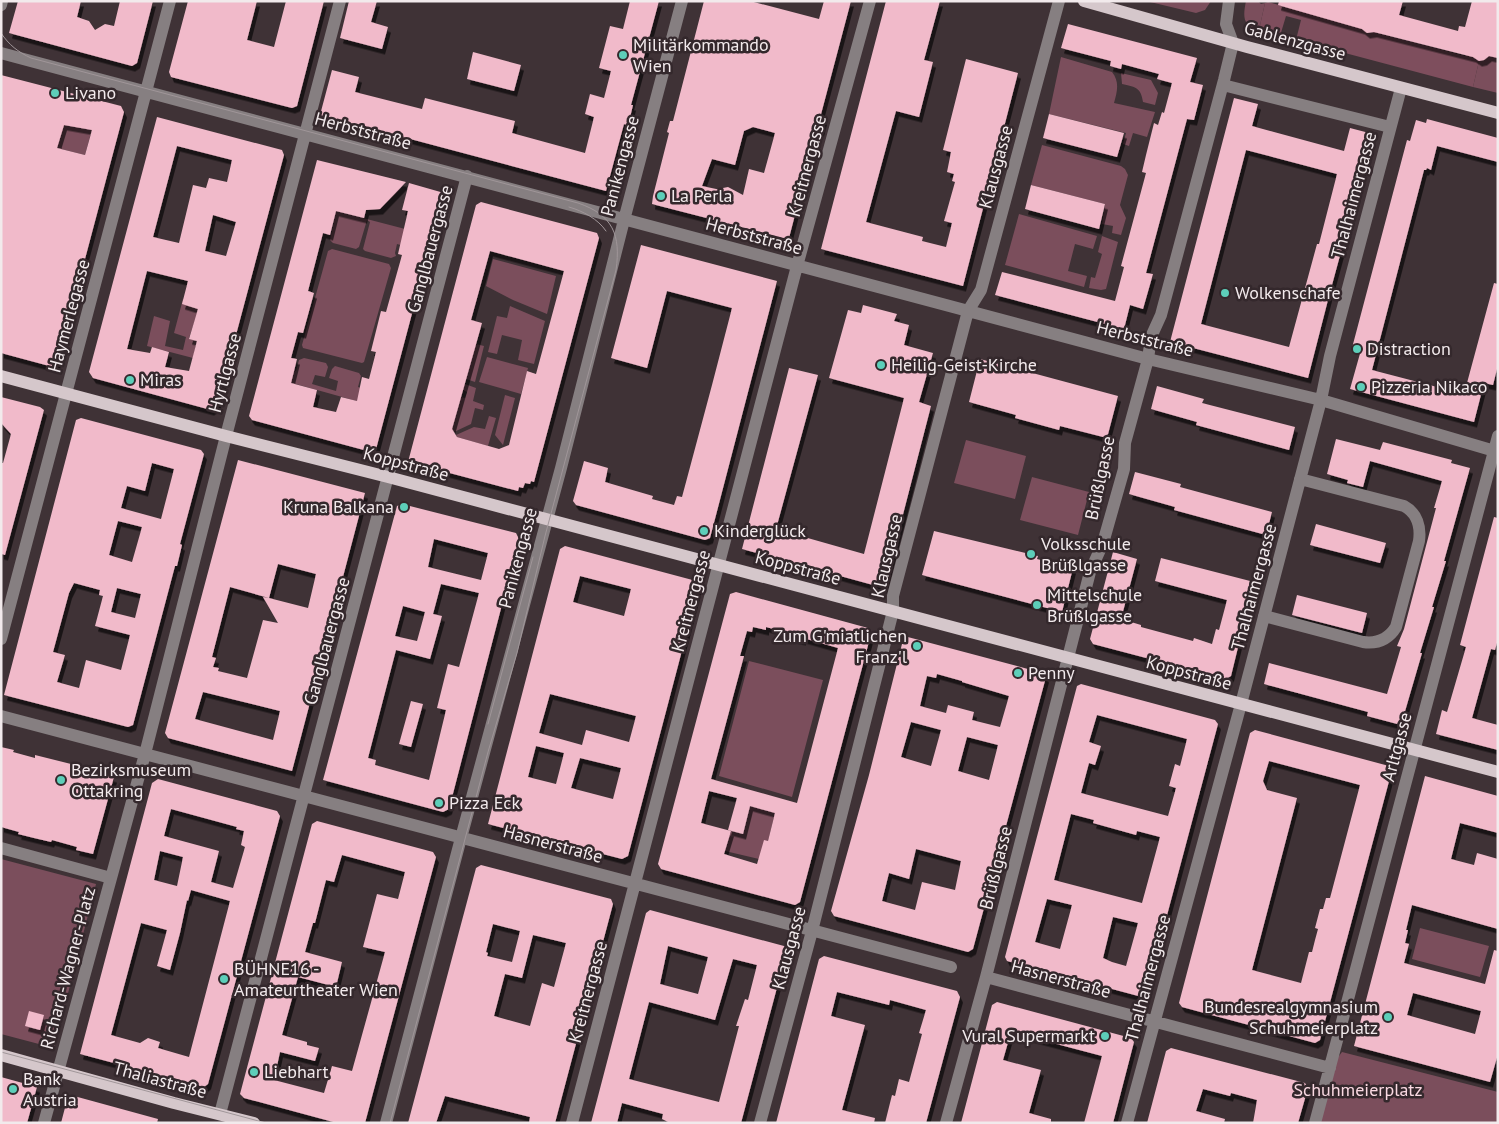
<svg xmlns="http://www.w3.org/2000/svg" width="1499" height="1124" font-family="'PT Sans',sans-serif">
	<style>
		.green { fill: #7b4e5c }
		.forest { fill: #7e4e5d }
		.building { fill: #f1baca; fill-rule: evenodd; filter: url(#shadow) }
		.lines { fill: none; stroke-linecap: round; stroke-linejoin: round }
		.minor { stroke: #867f81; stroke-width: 12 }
		.major { stroke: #d5c7cb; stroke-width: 12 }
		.tram { stroke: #a09699; stroke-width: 1 }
		.poi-dot { fill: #5dceb9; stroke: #34282c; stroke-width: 2 }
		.labels { text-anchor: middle; stroke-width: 5; stroke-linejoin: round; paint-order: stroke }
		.street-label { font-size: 18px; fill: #f2eaec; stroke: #34282c }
		.poi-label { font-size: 18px; fill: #f2eaec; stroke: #34282c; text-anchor: start }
		.park-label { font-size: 18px; fill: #fad9e2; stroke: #34282c }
	</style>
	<defs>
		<filter id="shadow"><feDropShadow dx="3" dy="5.5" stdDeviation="0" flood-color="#0009"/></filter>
	</defs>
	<rect width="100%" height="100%" fill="#3f3236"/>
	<path class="green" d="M1146,1H1211L1205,10L1196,13Z
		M1246,1H1258L1261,4L1265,3L1259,30C1242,26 1243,16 1246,1Z
		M1488,55L1498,58V93L1473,87L1479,61L1484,60Z
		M1061,57L1112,72C1120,82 1117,92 1114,103L1155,112L1147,137L1133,133L1129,146L1123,144L1126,133L1049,114Z
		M1121,73L1151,80L1158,93L1155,105L1143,102C1141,87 1135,87 1122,84Z
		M18,111L86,129L87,123L92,129L85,155L57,148L60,137Z
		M1042,145L1121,166L1125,169L1128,175L1120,205L1126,218L1121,235L1112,233L1113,226L1102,224L1105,204L1031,185Z
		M336,211L409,230L404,246L397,244L395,253L396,256L391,258L365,251L363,249L370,222L367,220L359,247L356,249L333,243L330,240Z
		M1019,214L1097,236L1093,249L1075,244L1068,271L1087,276L1084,287L1005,265Z
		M1102,236L1118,242L1106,289L1101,290L1089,288L1091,277L1095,278L1102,254L1098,252Z
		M332,249L389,264L391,268L364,362L362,363L303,348L302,345L328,251Z
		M493,259L556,276L547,314L513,300L486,286Z
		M183,299L206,305L195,320L189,338L197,341L193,358L147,346L154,316L170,321L165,346L183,350L186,337L174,333Z
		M510,306L545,321L534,364L518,360L522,340L502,335L497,354L488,352L497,316L507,318Z
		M476,344L484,346L475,382L466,379Z
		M487,357L528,368L521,394L479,382Z
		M304,358L326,363L328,367L325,377L315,375L312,384L336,391L338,381L329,378L332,369L335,366L359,373L361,376L358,387L364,389L360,402L285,381L288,369L296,371L299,360Z
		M465,384L476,388L473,401L484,405L483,410L475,408L471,424L454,432L452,429L461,397L465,398L467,392L463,390Z
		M505,395L515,398L503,445L495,435Z
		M489,416L496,418L488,446L457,437L456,435L474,427L485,429Z
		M966,440L1026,456L1015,499L954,483Z
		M1032,477L1089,492L1078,535L1020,520Z
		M749,661L823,680L792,797L719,776Z
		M750,806L775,813L768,841L759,859L725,851L731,831L743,834Z
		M1,859L96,884L54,1048L1,1034Z
		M1420,928L1489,946L1480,977L1412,959Z
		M1342,1052L1498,1092V1123H1315L1330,1068Z"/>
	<path class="forest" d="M1268,2L1357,27H1363V30L1367,33H1372L1375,30L1381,34L1466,56L1467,50C1472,54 1474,58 1479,61L1473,87L1296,40L1301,20L1286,16L1280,36L1259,30L1265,3Z"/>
	<path class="building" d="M18,1H81L77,17L89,21L95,30L105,24L114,26L120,1H153L137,63L132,66L9,33Z
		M188,1H257L247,40L274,47L286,1H324L297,106L292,108L171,77L169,72Z
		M349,1H377L371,22L388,27L382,49L340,38Z
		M630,1H659L631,105H633L628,126L624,124L606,191L320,115L332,70L359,77L355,92L422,109L425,98L515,121L512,133L585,153L594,117L585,114L590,94L604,98L611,71L599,68L610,26L623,29Z
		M704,1H750L819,19L824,1H851L820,118L824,119L821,131L817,130L789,238H784L652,204L653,196L669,133L667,132L670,121H673ZM753,127L775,133L764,173L749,169L743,195L728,187L723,188L721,190L702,186L712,159L735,165L744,131Z
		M886,1H940L924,60L933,62L919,117L896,111L866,222L923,237L922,241L946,247L952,223L944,221L955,182L952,181L954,174L947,172L951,152L943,150L966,59L1018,73L963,286L821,249Z
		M1279,1H1403L1399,15L1458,31L1459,26L1465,27L1472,1H1498V58L1489,56L1484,60L1479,61L1473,57L1374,32L1367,33L1362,29L1278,5Z
		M1068,24L1197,58L1190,82L1203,85L1194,120L1187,119L1146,273L1153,274L1143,309L1130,305L1124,329L995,295L1002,272L1115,301L1124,267L1121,266L1146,173L1142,172L1146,155L1154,123L1158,125L1162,112L1164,113L1172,83L1157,79L1159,74L1122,64L1121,69L1110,66L1111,61L1061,48Z
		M473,52L521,65L514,91L467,79Z
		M1,75L121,106L124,112L68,323L57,364L53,367L1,353ZM64,125L92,130L85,155L57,148Z
		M1234,98L1258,104L1252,126L1274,132L1344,151L1350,128L1373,134L1329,296L1308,378L1170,342ZM1246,150L1337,174L1319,244H1317L1289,347L1201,324Z
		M1049,114L1124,133L1117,157L1043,138Z
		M157,117L282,150L284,155L217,406L211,410L93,378L89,372ZM177,146L232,160L227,182L209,178L206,188L193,185L179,243L153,237ZM213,215L236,222L226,256L205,251ZM147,271L188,281L182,304L198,309L189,339L197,341L189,371L165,367L169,352L152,347L150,353L127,349Z
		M1427,119L1498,138V162L1437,146L1431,170L1427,168L1426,170H1424L1372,370L1464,394L1494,283L1498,284V365L1493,385L1484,383L1474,422L1350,389L1361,350L1352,348L1407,140L1410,141L1416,120L1426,123Z
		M317,160L406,182L380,209L366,210L364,218L336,211L330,235L323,233L308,291L314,293L303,333L298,332L291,358L297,359L291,383L317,390L313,407L336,412L341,397L357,401L362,377L369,379L376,352L371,351L381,311L386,312L402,255L398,254L408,211L402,210L409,183L444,193L375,453L252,420L249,416Z
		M1031,185L1105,204L1099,229L1025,209Z
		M481,202L597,233L599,238L534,482L531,481L530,484L525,483L523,488L519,487L518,491L408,462L476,205ZM490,251L564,271L536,374L527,371L509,445L499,449L457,437L452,429L482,323L471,320Z
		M641,245L777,281L710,538L705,540L576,505L573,501L584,461L608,468L605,482L653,496L652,499L674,505L677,496L682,497L712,385L732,308L667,291L647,368L611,358Z
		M863,305L897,314L894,321L909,325L904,345L933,353L919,402L931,406L884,588L742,549L789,368L818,375L776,529L864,554L904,398L829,378L848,310L861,313Z
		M980,359L1118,396L1107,438L1060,426L1059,430L1015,418L1016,415L969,402Z
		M1157,386L1204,399L1202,403L1295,427L1289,450L1196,425L1197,422L1151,409Z
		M1,397L40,407L44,410L5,555L1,554V463H3L11,434L1,423Z
		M81,418L201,450L204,454L180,544L182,545L177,566H175L133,725L128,727L4,695L76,420ZM152,463L174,469L161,519L121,508L127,486L145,491ZM118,521L142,527L132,562L109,555ZM74,583L100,590L99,595L103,596L95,626L130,635L121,670L86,660L79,688L57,682L65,655L53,652L69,593ZM117,588L141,594L135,618L111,612Z
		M1336,439L1380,450L1383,442L1452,460L1451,463L1470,468L1444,561H1446L1432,607H1434L1420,653H1422L1401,725L1367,716L1368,712L1264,684L1269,663L1387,694L1401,647L1397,646L1404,629L1436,508H1434L1442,481L1370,461L1363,487L1347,483L1348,480L1327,474Z
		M238,460L365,493L292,771L168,738L165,733ZM278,564L316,574L308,608L269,598ZM230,587L269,598L263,597L278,623L263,620L247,678L218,671L219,668L213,667L216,658L212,657ZM203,692L280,711L273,740L195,719Z
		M1135,472L1181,484L1180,487L1272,512L1266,535L1174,510L1175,507L1129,494Z
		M402,504L516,533L519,539L449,809L443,812L323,780L397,506ZM434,539L488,553L481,580L428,567ZM441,584L479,593L459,667L448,664L437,708L446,710L429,780L375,765L376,760L368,758L396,650L430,659L442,616L433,614ZM403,606L425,612L417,641L395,636Z
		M1494,517L1498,518V639L1495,650L1491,649L1472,718L1498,725V750L1436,734L1442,710L1447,712L1466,647L1460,645Z
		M1316,524L1386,543L1380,563L1310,545Z
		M934,531L1038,556L1037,559L1073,568L1062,612L922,575Z
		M565,546L700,582L628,856L622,859L488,824L560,549ZM580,576L631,589L624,616L573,602ZM550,694L636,716L629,742L586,730L582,745L539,733ZM536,746L564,753L556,784L528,777ZM580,758L621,768L613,799L571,788Z
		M1113,552L1137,559L1121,619L1141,625V627L1193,641L1194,638L1212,644L1216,629L1219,630L1227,600L1155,581L1161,558L1254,582L1231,676L1226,679L1093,644L1090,639Z
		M736,592L868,628L871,634L800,902L795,905L661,869L658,864L730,594ZM753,627L766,630V627L791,634L790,637L803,640V638L838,648L797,803L711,779L744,656H740L747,631L752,632ZM709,791L737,798L728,830L743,834L750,806L775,813L768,841L764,840L757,864L724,854L731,831L701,823Z
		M1297,595L1367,613L1362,633L1292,615Z
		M904,636L1043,673L1046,677L973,949L968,952L834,916L831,911L869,775ZM937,674L962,681V682L1009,696L1000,727L972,720L974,712L948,705L946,713L920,706L927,676L936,678ZM911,722L941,730L931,766L901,757ZM967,737L998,745L989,780L958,771ZM916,849L961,861L955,890L922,882L915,910L882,901L889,873L909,879Z
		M1081,684L1215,720L1218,724L1146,994L1142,997L1007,961L1005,957L1077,686ZM1097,715L1187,739L1180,766L1175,764L1169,786L1176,788L1168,816L1081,793L1089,763L1095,765L1101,746L1089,742ZM1071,814L1094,820L1093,823L1136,835L1137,831L1160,837L1142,903L1054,880ZM1047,899L1072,905L1060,949L1035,942ZM1113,917L1138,923L1126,966L1112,962L1103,958Z
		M411,701L423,704L411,747L399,744Z
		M1255,730L1389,766L1392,770L1320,1040L1315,1043L1182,1007L1179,1003L1250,733ZM1269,761L1360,785L1330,898H1326L1323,909H1320L1315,928L1318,929L1315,940L1312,952H1309L1301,983L1252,970L1297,798L1267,790L1263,781Z
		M1,747L14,750L13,752L35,758V755L75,765L74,768L114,777L93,854L76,850L77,847L52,840L51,842L34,838L18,834L19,832L1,827Z
		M1425,776L1498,796V833L1460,823L1451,859L1474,865L1477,853L1498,859V929L1412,905L1406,930H1408L1405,943L1409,944L1404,963L1485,984L1494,950L1498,951V1054L1490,1082L1354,1046ZM1413,993L1481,1011L1475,1034L1407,1015Z
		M158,779L277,811L280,816L208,1084L204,1087L80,1054L152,783ZM171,809L237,827L236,829L244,831L241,845L245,847L233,888L211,882L219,851L164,836ZM160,851L183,857L177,886L154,880ZM191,890L230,901L189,1057L158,1048L160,1042L148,1038L140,1043L111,1035L141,923L167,930L157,966L170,970L180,933L187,900L188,901Z
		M317,821L433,852L436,857L365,1123H337L244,1098L240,1094L312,824ZM342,855L405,872L398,899L377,894L363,947L385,952L352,1071L332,1066L324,1093L274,1080L280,1052L315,1061L319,1048L307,1045V1042L282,1035L298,977L336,987L342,962L305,952L313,923H315L326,880L334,882Z
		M481,865L611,899L613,904L555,1123H529L530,1117L445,1096L436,1123H408L476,868ZM493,924L520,931L512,962L487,956L488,953L486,952ZM533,935L566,943L554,987L542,983L530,1026L494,1016L505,974L522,978Z
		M650,910L784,946L787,950L741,1123H670L662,1119L663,1114L622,1103L617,1123H591L646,913ZM668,946L708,957L698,994L660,984ZM733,959L757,965L748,1000L745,999L736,1026H739L719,1102L629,1079L649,1002L715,1020Z
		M824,956L957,991L960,997L926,1123H885L892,1095L895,1096L899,1079L909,1082L922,1034L919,1033L926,1010L890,1000L889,1005L837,992L831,1016L865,1025L842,1110L875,1118L874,1123H776L819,959Z
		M997,1002L1131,1038L1134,1042L1113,1123H1084L1102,1056L1011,1032L1003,1060L1041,1070L1029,1113L1051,1119V1123H961L992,1005Z
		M29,1011L44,1015L40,1030L25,1026Z
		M1171,1048L1305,1083L1308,1088L1298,1123H1253L1257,1100L1231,1093L1230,1096L1203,1089L1196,1111L1225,1119L1224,1123H1147L1166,1051Z
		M1,1077L37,1087L27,1123H1Z
		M74,1096L158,1119L157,1123H61L67,1100Z"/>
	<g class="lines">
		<path class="minor" d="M1,5L2,1
			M1,53L1148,359L1321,400L1498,452
			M1223,85L1390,127
			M1264,616L1363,642C1377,644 1388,640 1396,627L1419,541C1421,527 1417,513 1404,506L1300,479
			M1,639L170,1
			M1,716L951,967
			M1,848L111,878
			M986,977L1330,1068
			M220,1114L467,176
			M44,1123L145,754L226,436L340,1
			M386,1123L461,838L561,468L624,220L682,1
			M572,1123L797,266L870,1
			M760,1123L812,931L893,611V596L968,311L981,290L1059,1
			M946,1123L986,977L1090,572L1103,543L1124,469L1125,443L1148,359L1151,337L1161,315L1224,80L1233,43L1226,24L1229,1
			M1127,1123L1241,704L1321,400L1330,356L1401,88
			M1315,1123L1498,436"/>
		<path class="major" d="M1084,1L1247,47L1498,113
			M1,376L226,436L388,477L1498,772
			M1,1055L174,1103L254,1123"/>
		<path class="tram" d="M1,33C9,45 18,52 31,58L578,203C613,215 621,235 616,270L545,536L517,653L488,752L390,1123
			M569,207C583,211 598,219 606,231
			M488,724L533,557
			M1,1052L266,1123"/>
	</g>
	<g class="poi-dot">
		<circle cx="623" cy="55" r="5"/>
		<circle cx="55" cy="93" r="5"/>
		<circle cx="661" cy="196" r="5"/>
		<circle cx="1225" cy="293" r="5"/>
		<circle cx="1357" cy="349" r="5"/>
		<circle cx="881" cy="365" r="5"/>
		<circle cx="130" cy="380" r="5"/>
		<circle cx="1361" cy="387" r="5"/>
		<circle cx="404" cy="507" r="5"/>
		<circle cx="704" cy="531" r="5"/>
		<circle cx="1031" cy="554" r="5"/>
		<circle cx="1037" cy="605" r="5"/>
		<circle cx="917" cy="646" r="5"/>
		<circle cx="1018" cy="673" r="5"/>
		<circle cx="61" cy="780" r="5"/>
		<circle cx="439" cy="803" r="5"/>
		<circle cx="224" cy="979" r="5"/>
		<circle cx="1388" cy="1017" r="5"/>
		<circle cx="1105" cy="1036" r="5"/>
		<circle cx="254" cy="1072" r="5"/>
		<circle cx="13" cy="1089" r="5"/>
	</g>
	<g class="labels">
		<g class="street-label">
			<text transform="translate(1295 41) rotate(15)" y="6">Gablenzgasse</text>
			<text transform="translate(363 131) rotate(15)" y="6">Herbststraße</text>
			<text transform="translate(620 166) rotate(-75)" y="6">Panikengasse</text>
			<text transform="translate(807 166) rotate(-75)" y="6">Kreitnergasse</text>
			<text transform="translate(996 167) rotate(-75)" y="6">Klausgasse</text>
			<text transform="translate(1354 195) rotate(-75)" y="6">Thalhaimergasse</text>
			<text transform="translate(754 236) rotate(15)" y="6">Herbststraße</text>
			<text transform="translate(430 249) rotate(-75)" y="6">Ganglbauergasse</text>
			<text transform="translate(69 316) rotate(-75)" y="6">Haymerlegasse</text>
			<text transform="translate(1145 339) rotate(14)" y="6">Herbststraße</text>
			<text transform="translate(225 373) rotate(-75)" y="6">Hyrtlgasse</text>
			<text transform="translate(406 464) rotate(15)" y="6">Koppstraße</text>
			<text transform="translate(1100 478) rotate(-78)" y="6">Brüßlgasse</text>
			<text transform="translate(887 556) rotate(-77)" y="6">Klausgasse</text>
			<text transform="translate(518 558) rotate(-75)" y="6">Panikengasse</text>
			<text transform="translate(798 568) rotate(15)" y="6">Koppstraße</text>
			<text transform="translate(1254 587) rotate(-75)" y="6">Thalhaimergasse</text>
			<text transform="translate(691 601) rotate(-75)" y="6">Kreitnergasse</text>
			<text transform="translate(327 641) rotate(-75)" y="6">Ganglbauergasse</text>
			<text transform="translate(1189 673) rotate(15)" y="6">Koppstraße</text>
			<text transform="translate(1397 747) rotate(-75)" y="6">Arltgasse</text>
			<text transform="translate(553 844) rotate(15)" y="6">Hasnerstraße</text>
			<text transform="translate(996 868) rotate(-76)" y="6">Brüßlgasse</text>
			<text transform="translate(789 948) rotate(-75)" y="6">Klausgasse</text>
			<text transform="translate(68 968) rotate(-75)" y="6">Richard-Wagner-Platz</text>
			<text transform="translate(1148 978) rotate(-75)" y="6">Thalhaimergasse</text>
			<text transform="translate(1061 979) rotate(15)" y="6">Hasnerstraße</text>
			<text transform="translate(588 992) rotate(-75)" y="6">Kreitnergasse</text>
			<text transform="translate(160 1080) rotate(15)" y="6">Thaliastraße</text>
		</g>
		<g class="poi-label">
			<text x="633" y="51">Militärkommando<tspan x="633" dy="21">Wien</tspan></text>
			<text x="65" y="99">Livano</text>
			<text x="671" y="202">La Perla</text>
			<text x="1235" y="299">Wolkenschafe</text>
			<text x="1367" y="355">Distraction</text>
			<text x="891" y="371">Heilig-Geist-Kirche</text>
			<text x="140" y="386">Miras</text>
			<text x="1371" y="393">Pizzeria Nikaco</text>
			<text x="394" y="513" text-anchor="end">Kruna Balkana</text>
			<text x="714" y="537">Kinderglück</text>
			<text x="1041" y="550">Volksschule<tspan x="1041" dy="21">Brüßlgasse</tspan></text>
			<text x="1047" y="601">Mittelschule<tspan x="1047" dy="21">Brüßlgasse</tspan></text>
			<text x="907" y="642" text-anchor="end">Zum G'miatlichen<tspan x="907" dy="21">Franz'l</tspan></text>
			<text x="1028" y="679">Penny</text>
			<text x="71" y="776">Bezirksmuseum<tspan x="71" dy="21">Ottakring</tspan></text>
			<text x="449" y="809">Pizza Eck</text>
			<text x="234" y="975">BÜHNE16 -<tspan x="234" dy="21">Amateurtheater Wien</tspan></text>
			<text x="1378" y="1013" text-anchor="end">Bundesrealgymnasium<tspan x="1378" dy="21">Schuhmeierplatz</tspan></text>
			<text x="1095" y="1042" text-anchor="end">Vural Supermarkt</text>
			<text x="264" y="1078">Liebhart</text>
			<text x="23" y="1085">Bank<tspan x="23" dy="21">Austria</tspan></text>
		</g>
		<g class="park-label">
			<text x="1358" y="1096">Schuhmeierplatz</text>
		</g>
	</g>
	<rect width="1499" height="1124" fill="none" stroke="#f2eaec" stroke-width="5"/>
</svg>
